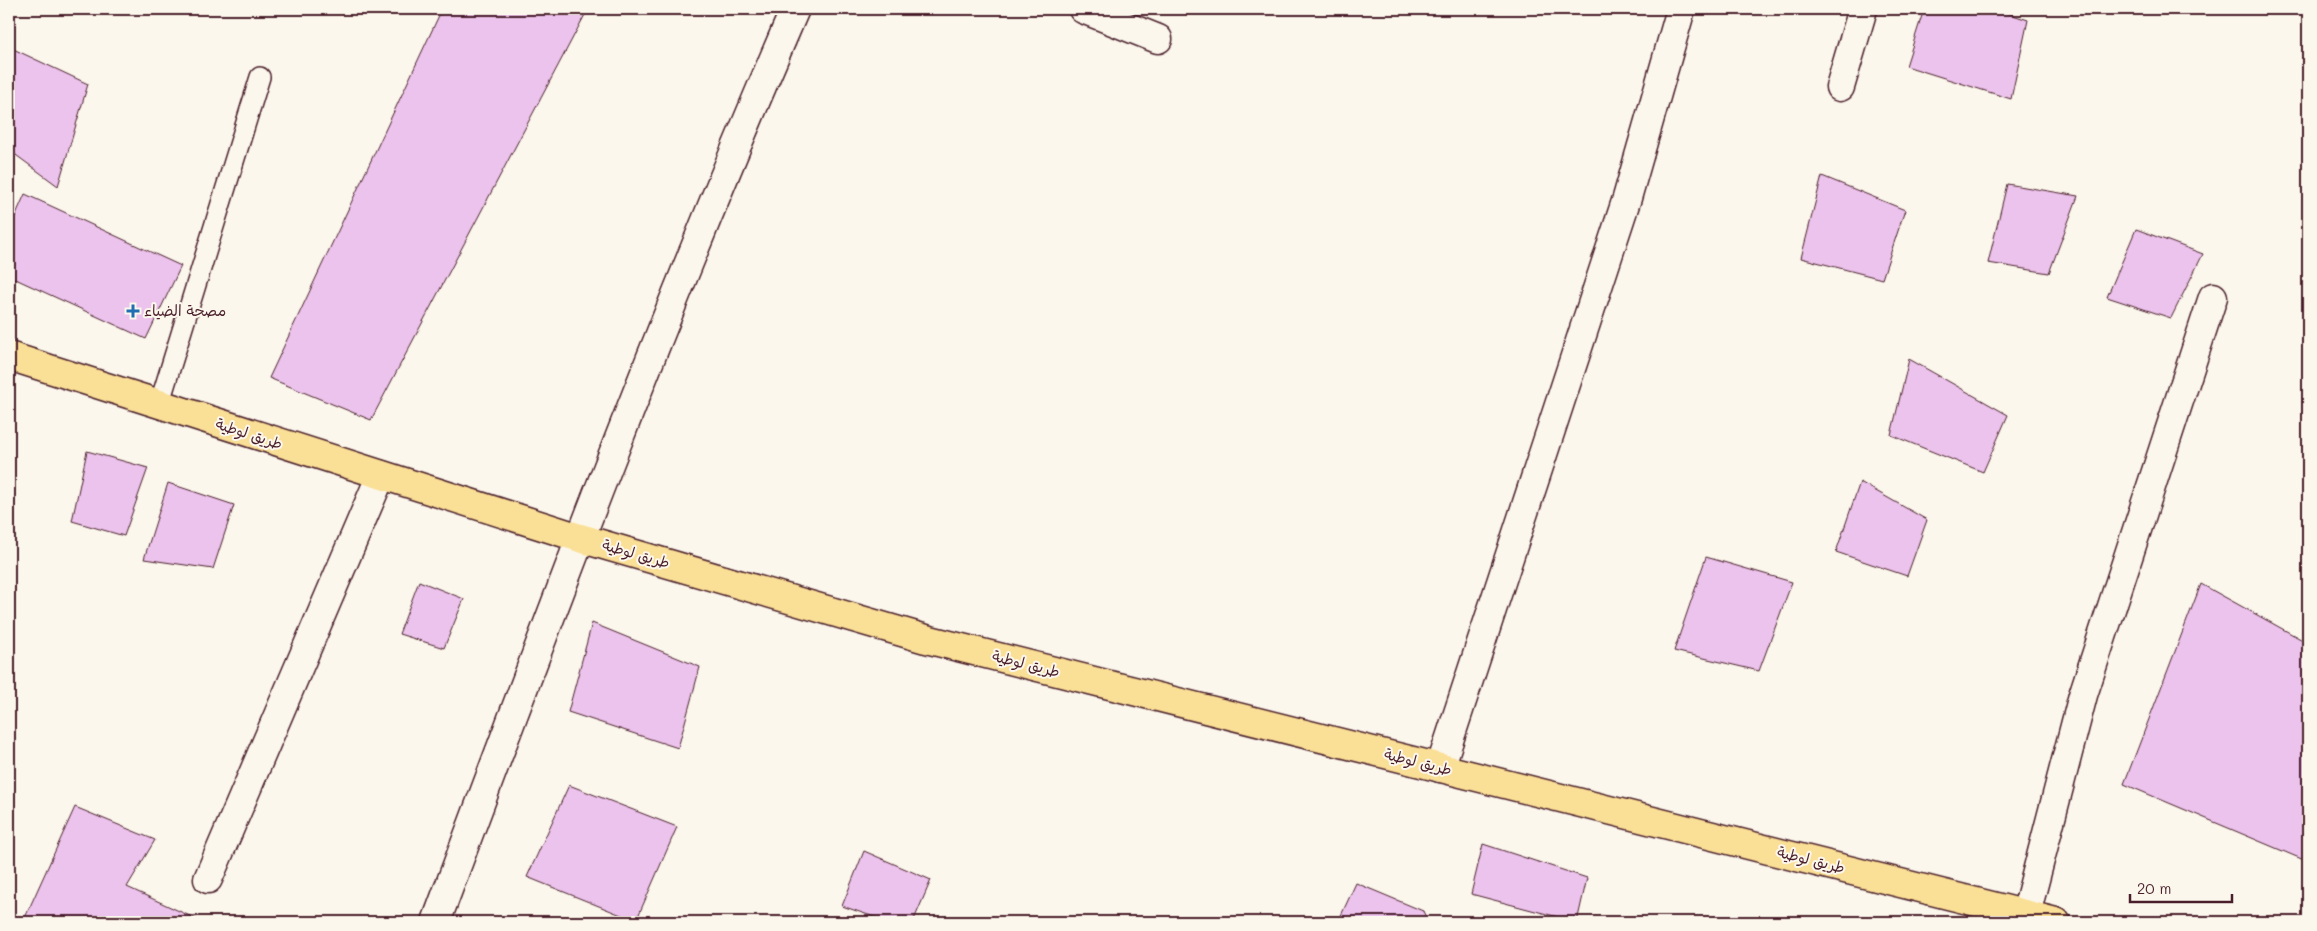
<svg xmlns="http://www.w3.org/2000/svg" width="2317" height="931" font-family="Mali,'Playpen Sans Arabic',sans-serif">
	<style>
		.building { fill: #ebc3ec; stroke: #4a1f2b }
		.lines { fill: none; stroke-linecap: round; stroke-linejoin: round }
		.lane-casing { stroke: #4a1f2b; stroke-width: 22 }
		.street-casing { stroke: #4a1f2b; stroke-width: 31 }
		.primary-casing { stroke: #4a1f2b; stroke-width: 31 }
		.lane { stroke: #fbf7ec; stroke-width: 19 }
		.street { stroke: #fbf7ec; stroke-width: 28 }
		.primary { stroke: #fadf96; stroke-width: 28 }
		.poi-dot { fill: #1f6fb2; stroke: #fbf7ec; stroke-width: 2 }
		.labels { text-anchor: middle; stroke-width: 4; stroke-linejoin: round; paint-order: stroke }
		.poi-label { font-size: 15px; fill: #4a1f2b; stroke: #fbf7ec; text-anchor: start }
		.street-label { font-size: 15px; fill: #4a1f2b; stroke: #fbf7ec }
	</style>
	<rect width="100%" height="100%" fill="#fbf7ec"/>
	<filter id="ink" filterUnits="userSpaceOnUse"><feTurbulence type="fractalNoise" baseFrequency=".02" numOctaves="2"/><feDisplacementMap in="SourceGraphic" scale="10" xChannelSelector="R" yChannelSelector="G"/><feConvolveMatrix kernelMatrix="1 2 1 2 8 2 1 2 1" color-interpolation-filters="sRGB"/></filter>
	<g filter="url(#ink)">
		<path class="building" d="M442,9H588L371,420L269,378Z
			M1924,9H1995L2028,20L2011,99L1906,66Z
			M9,47L88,84L58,186L9,150Z
			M1822,176L1905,210L1882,279L1801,258Z
			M2007,184L2078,196L2049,273L1988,263Z
			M25,194L181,266L146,339L9,276V230Z
			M2136,229L2203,254L2171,318L2107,297Z
			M1909,359L2008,415L1983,472L1891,435Z
			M87,451L148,468L124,536L72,521Z
			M1860,482L1927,520L1907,576L1836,552Z
			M168,483L234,505L213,569L144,559Z
			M1706,557L1792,582L1759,671L1674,651Z
			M419,581L464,599L444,648L399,634Z
			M2201,584L2308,643V850L2304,860L2124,784Z
			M592,623L700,667L678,748L568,712Z
			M569,785L677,827L636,921L527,877Z
			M75,807L155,840L127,887L203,922H23Z
			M1483,844L1587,878L1577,922L1471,894Z
			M864,851L931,880L913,922H889L842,906Z
			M1356,883L1423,911L1428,922H1338Z"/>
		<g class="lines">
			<g class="lane-casing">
				<path id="lane" d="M159,405L260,77"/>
			</g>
			<g class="street-casing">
				<path id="street" d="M1083,9L1158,39
					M1840,87L1863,9
					M1440,768L1627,198L1681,9
					M208,879L381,475
					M2026,914L2083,695L2213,297
					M436,922C550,615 665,309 795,9"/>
			</g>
			<g class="primary-casing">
				<path id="primary" d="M9,356L580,538L926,639L2056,922"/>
			</g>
			<use href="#lane" class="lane"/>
			<use href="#street" class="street"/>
			<use href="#primary" class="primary"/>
		</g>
	</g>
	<path class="poi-dot" d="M130.5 303.5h5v5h5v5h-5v5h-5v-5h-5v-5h5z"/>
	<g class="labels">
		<g class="poi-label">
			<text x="144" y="316">مصحة الضياء</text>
		</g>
		<g class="street-label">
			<text transform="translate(249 434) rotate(18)" y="5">طريق لوطية</text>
			<text transform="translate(636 554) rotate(16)" y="5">طريق لوطية</text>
			<text transform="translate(1026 664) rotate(14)" y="5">طريق لوطية</text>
			<text transform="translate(1418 762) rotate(14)" y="5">طريق لوطية</text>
			<text transform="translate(1811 860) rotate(14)" y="5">طريق لوطية</text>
		</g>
	</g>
	<rect width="2317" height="931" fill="none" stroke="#fbf7ec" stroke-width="30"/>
	<rect x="15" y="15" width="2287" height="901" fill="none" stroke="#4a1f2b" stroke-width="2" filter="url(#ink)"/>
	<path d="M2130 894v8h102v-8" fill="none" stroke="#4a1f2b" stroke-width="2.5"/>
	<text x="2137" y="894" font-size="15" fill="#4a1f2b" stroke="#fbf7ec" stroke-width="4" paint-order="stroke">20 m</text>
</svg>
